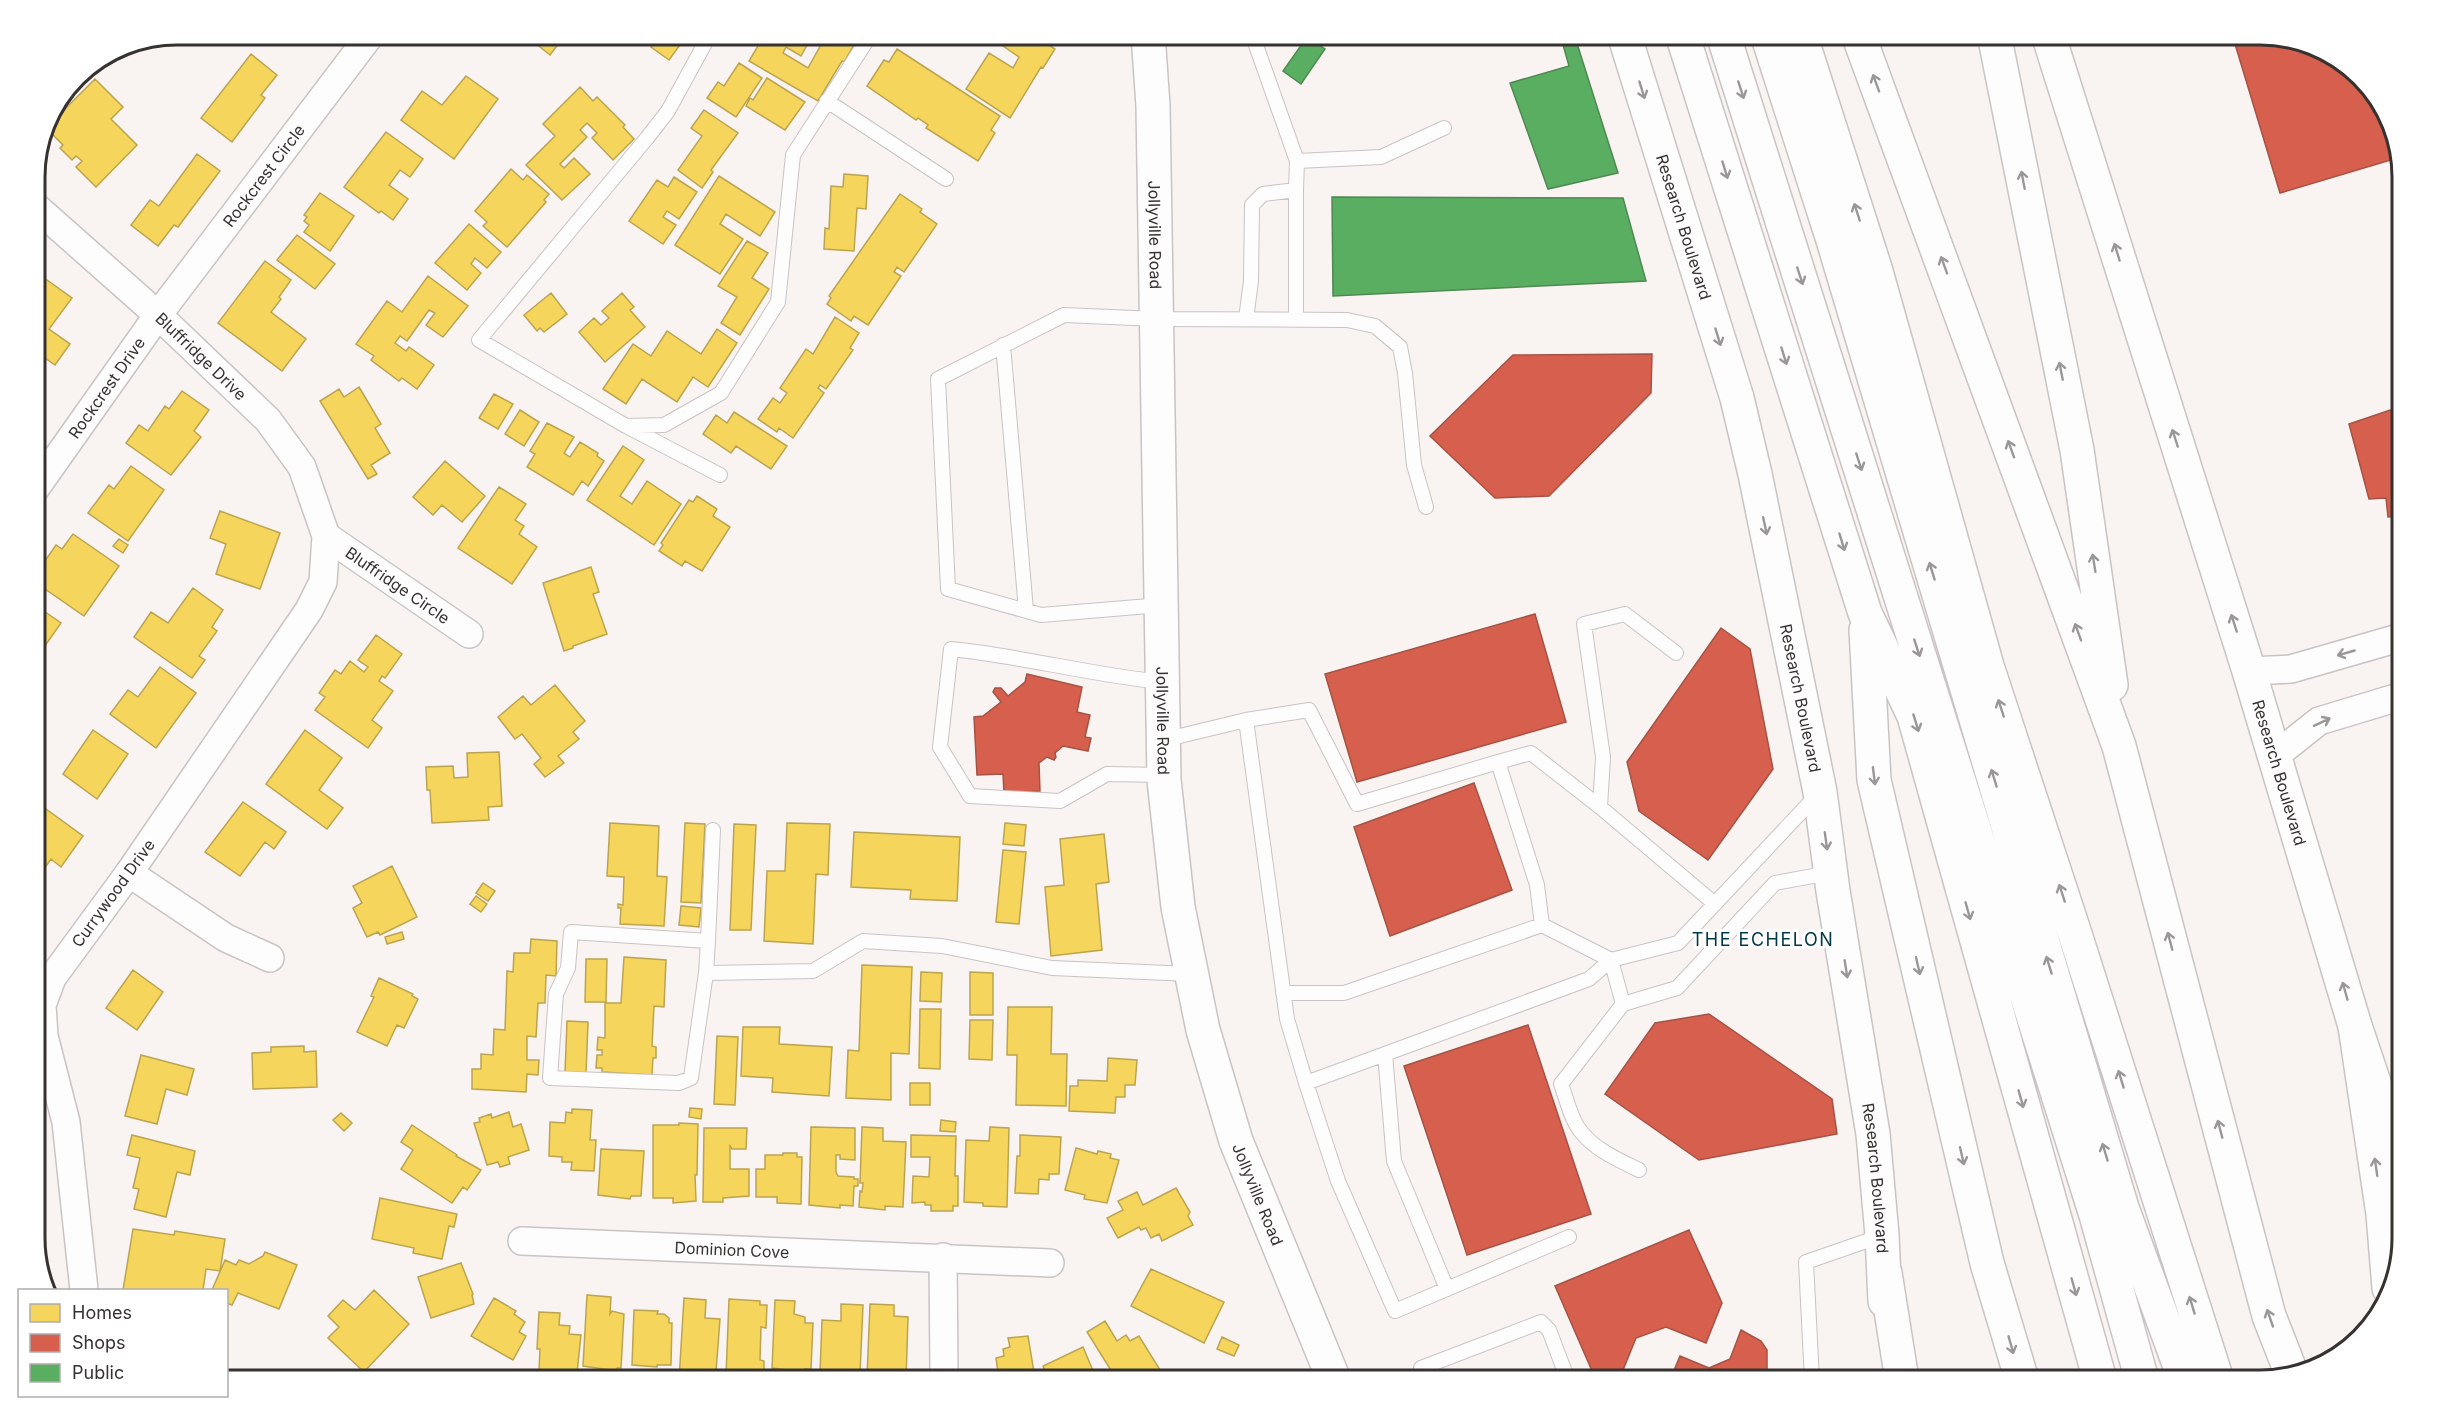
<svg xmlns="http://www.w3.org/2000/svg" width="2437" height="1415" font-family="Inter,sans-serif">
	<style>
		.homes { fill: #f6d55c; stroke: #bca44f; stroke-width: 1.5 }
		.shops { fill: #d6604d; stroke: #a65244; stroke-width: 1.5 }
		.public { fill: #5aae61; stroke: #4f8952; stroke-width: 1.5 }
		.lines { fill: none; stroke-linecap: round; stroke-linejoin: round }
		.lane-casing { stroke: #c9c4c3; stroke-width: 16 }
		.street-casing { stroke: #c9c4c3; stroke-width: 30 }
		.secondary-casing { stroke: #c9c4c3; stroke-width: 36 }
		.highway-casing { stroke: #c9c4c3; stroke-width: 36 }
		.lane { stroke: #fefdfd; stroke-width: 14 }
		.street { stroke: #fefdfd; stroke-width: 27 }
		.secondary { stroke: #fefdfd; stroke-width: 33 }
		.highway { stroke: #fefdfd; stroke-width: 33 }
		.oneway { stroke: #9a9896 }
		.labels { text-anchor: middle; stroke-width: 6; stroke-linejoin: round; paint-order: stroke }
		.street-label { font-size: 16px; fill: #363230; stroke: #fff }
		.neighbourhood-label { font-size: 18px; letter-spacing: 1.5px; fill: #003847; stroke: #fff }
		.rim { fill: none; stroke: #363230; stroke-width: 3 }
	</style>
	<rect width="100%" height="100%" fill="#f9f3f2"/>
	<path class="homes" d="M477,34H566L550,55L525,35Z
		M660,34H688L669,60L651,47Z
		M765,34L812,36L801,56L786,47L783,53L808,68L827,34H837L854,45L844,62L842,61L818,101L749,61Z
		M986,34H1032L1055,49L1043,68L1041,67L1010,118L966,89L989,53L1013,68L1019,57Z
		M897,49L1000,116L991,130L995,133L978,161L926,128L928,125L918,118L916,120L867,86L884,60L889,62Z
		M251,54L277,75L261,95L265,98L232,142L201,118Z
		M739,63L762,78L736,117L707,98L718,82L724,86Z
		M466,76L498,99L454,159L401,120L422,91L442,105Z
		M767,78L805,102L785,130L746,106L750,98L753,100Z
		M95,79L123,107L111,119L137,145L96,187L76,167L82,161L76,156L72,160L60,148L63,145L46,128Z
		M580,87L593,101L597,97L625,125L623,127L634,139L613,160L592,138L597,133L587,123L580,130L587,137L560,164L564,168L574,158L590,174L562,200L526,165L555,136L543,124Z
		M704,110L738,133L711,170L713,172L702,188L678,170L702,136L691,128Z
		M386,132L423,159L410,177L400,170L389,185L408,199L393,220L381,211L379,213L344,187Z
		M197,154L220,171L178,227L174,225L158,246L131,225L150,200L159,206Z
		M511,169L523,180L527,175L549,194L544,200L546,202L507,247L483,226L487,222L475,211Z
		M844,174L868,176L866,209L857,208L854,251L824,249L825,228L829,229L831,186L843,187Z
		M719,176L775,212L760,236L726,214L720,224L743,239L720,274L675,245Z
		M674,177L697,192L679,219L667,211L663,217L676,225L663,244L629,221L657,180L668,187Z
		M320,193L354,216L330,251L304,232L309,225L304,221L307,217L304,215Z
		M900,194L922,209L920,212L937,224L904,272L897,267L894,272L901,276L868,325L854,316L851,321L827,304L831,298L829,296Z
		M469,224L501,252L487,268L475,258L471,264L481,273L467,290L435,263Z
		M297,235L335,264L315,289L277,260Z
		M747,241L768,253L752,278L769,289L740,335L721,323L737,297L718,286Z
		M265,261L291,280L279,297L281,299L271,312L306,339L282,371L218,323Z
		M40,275L72,298L49,329L70,344L55,365L35,351V283Z
		M428,276L468,306L443,337L426,325L435,313L429,310L407,341L400,336L395,343L406,351L409,347L434,365L417,389L402,378L399,381L371,360L374,356L356,344L387,301L402,312Z
		M551,293L567,314L544,332L540,328L537,331L524,315Z
		M622,293L634,307L630,310L645,327L605,362L579,332L594,318L601,325L609,318L602,311Z
		M835,317L859,333L850,348L853,350L826,389L820,385L818,388L824,393L793,438L779,428L777,432L758,419L773,398L780,403L787,393L780,388L806,349L813,354Z
		M717,329L737,343L708,387L693,377L677,402L642,379L626,404L603,389L633,344L651,356L667,331L701,354Z
		M359,387L381,424L375,428L390,453L371,465L377,474L368,479L320,401L339,389L344,397Z
		M182,391L209,410L194,431L201,437L171,475L126,443L139,425L148,431L165,406L169,409Z
		M494,394L513,404L498,429L479,418Z
		M520,410L539,422L524,446L505,434Z
		M734,412L787,446L771,469L736,446L731,453L703,434L716,415L727,423Z
		M547,423L574,437L564,453L570,457L580,442L598,453L597,456L604,461L588,486L582,481L573,495L527,467L535,454L530,451Z
		M623,446L644,460L620,496L632,504L647,481L681,504L654,545L587,500Z
		M445,461L485,496L462,522L442,505L433,515L413,497Z
		M131,466L164,490L128,541L88,513L109,485L114,489Z
		M499,487L526,504L515,520L524,526L519,534L537,547L512,584L458,548Z
		M697,496L717,509L713,516L730,527L702,571L685,561L682,566L659,551L663,545L661,543L689,500L693,502Z
		M220,511L280,533L260,589L216,574L226,544L210,538Z
		M73,534L119,566L84,616L35,582V575L56,545L62,549Z
		M119,539L128,545L123,553L113,546Z
		M591,567L599,592L593,594L607,634L573,646V648L564,651L543,583Z
		M193,588L223,610L212,627L217,631L199,656L205,660L192,678L134,637L151,612L168,623Z
		M35,605L61,623L38,656L35,654Z
		M376,635L402,654L385,678L382,676L379,681L393,691L372,720L382,728L368,748L315,710L325,697L319,693L335,670L341,674L350,661L364,672L368,667L358,660Z
		M160,667L196,693L156,748L110,714L128,690L138,697Z
		M555,685L585,721L573,732L579,739L558,756L564,763L545,777L534,764L541,758L522,734L515,739L498,717L523,696L531,705Z
		M93,730L128,754L97,799L63,774Z
		M305,730L342,758L319,790L343,808L327,829L266,784Z
		M499,752L502,806L488,807L489,820L432,823L430,790H427L426,767L453,766L454,778L468,777L467,753Z
		M35,801L83,836L61,867L51,859L44,869L35,862Z
		M243,802L286,832L274,849L265,842L240,876L205,852Z
		M610,823L659,826L657,876L667,877L664,926L620,924L621,908H618V904L623,905L624,877L607,876Z
		M685,823L705,824L701,903L681,902Z
		M787,823L830,824L828,875L816,874L813,944L764,941L767,871H785Z
		M1005,823L1026,825L1024,846L1003,844Z
		M734,824L756,825L751,930H730Z
		M854,832L960,837L957,901L910,899L911,890L851,887Z
		M1104,834L1109,882L1096,884L1102,950L1051,956L1045,887L1064,885L1060,839Z
		M1003,850L1026,852L1019,924L996,922Z
		M392,866L417,917L380,935L378,932L367,937L353,908L362,903L353,886Z
		M483,883L495,891L488,901L476,893Z
		M476,896L487,904L481,912L470,904Z
		M681,906L701,908L699,927L679,925Z
		M402,932L404,939L387,944L385,937Z
		M531,939L557,941L556,976L546,975L545,1003H538L536,1037L527,1036V1060H539L538,1075L527,1074L526,1092L472,1089V1069H481V1054L493,1055L494,1029L505,1030L507,971L513,972L514,953H530Z
		M624,957L666,960L664,1007L654,1006L652,1046L656,1047V1058H653L652,1075L602,1072V1068H596L597,1055H602V1050H597L598,1037L605,1038V1003H621Z
		M586,959H607L606,1002H585Z
		M862,965L912,967L909,1054L891,1053V1100L846,1098L848,1050L859,1051Z
		M133,970L163,992L137,1030L106,1008Z
		M921,972L942,973L941,1002L920,1001Z
		M970,972L993,973V1015H970Z
		M379,978L413,994L412,996L418,999L404,1028L397,1025L387,1046L357,1032L374,997L371,996Z
		M1008,1007H1052L1051,1054H1067L1066,1106L1016,1105L1017,1055H1007Z
		M920,1009H941L940,1069L919,1068Z
		M970,1020H993L992,1060L969,1059Z
		M567,1021L588,1022L586,1074L565,1073Z
		M743,1027H780L779,1044L832,1047L829,1096L772,1092L773,1078L741,1076Z
		M717,1036L738,1037L735,1105L714,1104Z
		M304,1046V1052L316,1051L317,1087L253,1089L252,1053L271,1052V1047Z
		M141,1055L194,1069L187,1095L166,1089L157,1124L125,1116Z
		M1108,1058L1137,1060L1135,1085H1125V1097H1116L1115,1113L1069,1111L1070,1086H1078V1080L1107,1081Z
		M910,1083H930V1105H910Z
		M690,1108L702,1109L701,1119L689,1117Z
		M572,1109L592,1110L590,1140H596L594,1171L571,1170L572,1162H562V1157L549,1156L550,1122L565,1123L566,1112L572,1113Z
		M509,1112L513,1127L521,1124L529,1150L508,1157L510,1164L500,1167L498,1162L487,1165L474,1123L480,1122L479,1118L491,1114L492,1118Z
		M341,1113L352,1123L344,1131L333,1120Z
		M941,1120L956,1122L955,1132L940,1131Z
		M679,1123L698,1124L697,1175H695L696,1201L673,1203V1198H653V1125H679Z
		M412,1125L457,1155L456,1156L481,1170L467,1190L463,1187L452,1203L401,1169L413,1150L401,1142Z
		M811,1127L855,1128V1160L840,1159V1155H836V1172L838,1176L854,1177V1179H858V1186H854L853,1206L840,1205V1208L809,1205Z
		M862,1127L883,1128V1141L906,1142L903,1207L885,1206V1210L859,1207L860,1191L862,1192L863,1183H860Z
		M990,1127L1009,1128L1007,1207L983,1206V1203L964,1202L966,1140L989,1141Z
		M704,1128H747L746,1149H732L730,1146V1169H749V1196L723,1198V1202H703Z
		M132,1135L195,1151L190,1175L177,1172L166,1217L134,1209L139,1189L133,1188L140,1158L127,1155Z
		M911,1135L956,1136L955,1176H958V1206H953V1211H931V1205H925V1202L912,1203L913,1176L929,1177L930,1157H911Z
		M1020,1135L1061,1137L1059,1174H1049V1180L1039,1179L1038,1194L1015,1193L1017,1156H1020Z
		M1076,1148L1097,1154L1098,1151L1111,1154L1110,1158L1119,1160L1107,1203L1084,1199L1085,1195L1065,1190Z
		M601,1149L644,1151L641,1196H631L630,1199L598,1195Z
		M783,1153H797V1157H802L801,1204L777,1203V1197H756V1169H765V1155H783Z
		M1176,1188L1190,1212L1188,1216L1193,1225L1162,1241L1159,1234L1151,1238L1146,1228L1141,1230L1139,1227L1118,1238L1107,1218L1123,1210L1118,1201L1137,1192L1143,1205Z
		M380,1198L457,1214L454,1227L449,1226L442,1259L413,1253L414,1248L372,1239Z
		M133,1229L174,1235L175,1231L225,1239L220,1271L206,1269L203,1290H123Z
		M265,1252L297,1265L279,1309L238,1293L232,1305L226,1303V1290H212L225,1260L236,1265L239,1260L249,1264L263,1256Z
		M461,1263L473,1294L472,1295L474,1304L431,1318L418,1277Z
		M1151,1269L1224,1302L1204,1343L1131,1306Z
		M374,1290L409,1324L364,1372L328,1338L339,1327L328,1316L343,1300L355,1310Z
		M587,1295L611,1297L610,1314L612,1311L624,1314L621,1368H617V1371L583,1366Z
		M494,1298L516,1311L514,1314L525,1322L519,1332L526,1336L513,1360L471,1336Z
		M684,1298L706,1300L705,1318L720,1319L716,1372H712V1375L700,1374V1380H679Z
		M729,1299L760,1301V1305H767L766,1328L761,1327L760,1360L764,1361V1379L730,1380V1376H726Z
		M775,1300L795,1301L794,1314L805,1317V1323H813L811,1369H805L804,1380H793L794,1371L772,1368Z
		M841,1304L863,1305L860,1374L825,1375V1373H820L822,1320L841,1321Z
		M870,1304L894,1305V1316L908,1317L906,1380H879L878,1378L867,1377Z
		M634,1310L658,1311L657,1314H664L669,1318V1323H672L671,1365H657V1367L632,1365Z
		M539,1312L560,1313L559,1325L570,1326L569,1334L581,1335L577,1373L539,1371L540,1349H537Z
		M1105,1321L1117,1341L1126,1335L1130,1341L1139,1336L1165,1378L1162,1380H1117L1087,1332Z
		M1028,1336L1034,1372L1038,1371L1040,1380H999L996,1358L1004,1356L1003,1349L1010,1347L1008,1338Z
		M1222,1337L1239,1345L1234,1356L1217,1349Z
		M1083,1347L1094,1373L1091,1374L1093,1380H1049L1043,1366Z"/>
	<path class="shops" d="M2232,34H2260L2331,54L2375,97L2394,159L2280,193Z
		M1652,354L1651,393L1549,496L1495,498L1430,436L1513,355Z
		M2402,406V516L2388,517L2386,498L2369,499L2349,424Z
		M1535,614L1566,722L1357,782L1325,674Z
		M1721,628L1750,649L1773,769L1708,860L1639,811L1627,762Z
		M1027,674L1082,687L1077,712L1090,715L1085,737L1091,738L1088,751L1063,746L1055,753L1056,757L1054,760L1047,757L1039,763L1040,791L1004,793L1003,774L977,775L974,717L983,716L1001,702L993,692L995,688H1001L1008,696L1025,682Z
		M1474,783L1512,890L1390,936L1354,827Z
		M1709,1014L1832,1099L1837,1134L1699,1160L1605,1094L1655,1023Z
		M1528,1025L1591,1214L1467,1255L1404,1066Z
		M1689,1230L1722,1303L1706,1343L1666,1327L1636,1338L1619,1380H1596L1555,1286Z
		M1741,1330L1761,1341L1767,1350V1380H1670L1680,1356L1709,1368L1730,1359Z"/>
	<path class="public" d="M1560,34H1574L1618,173L1548,189L1510,83L1569,66Z
		M1307,37L1325,49L1301,84L1283,71Z
		M1332,197L1623,198L1646,281L1333,296Z"/>
	<g class="lines">
		<g class="lane-casing">
			<path id="lane" d="M710,34L668,111L647,138L479,340L626,426L664,425L721,393L778,302L793,155L871,34
				M1252,34L1297,161
				M827,101L946,179
				M1246,319L1251,281L1252,205L1263,194L1296,190L1297,161L1381,157L1444,128
				M1296,319V190
				M1003,345L1026,610
				M628,427L720,475
				M1161,605L1041,615L948,589L938,379L1064,315L1157,319L1347,320L1375,326L1400,347L1405,373L1414,465L1426,507
				M1162,682C1091,675 1022,656 951,649L940,747L970,796L1060,801L1107,774L1164,775
				M1246,720L1287,1019L1306,1083
				M1163,740L1246,720L1309,710L1357,804L1498,762L1537,885L1542,925
				M1498,762L1531,753L1600,807L1715,904
				M1600,807L1603,757L1584,624L1625,614L1676,653
				M708,941L713,830
				M706,973L708,941L571,932L568,968L556,994L550,1078L679,1083L691,1078L706,973L813,971L863,941L942,946L1052,968L1191,974
				M1283,993H1344L1542,925L1611,960L1623,1004
				M1385,1054L1394,1161L1447,1289
				M1639,1170C1619,1160 1597,1151 1582,1133C1571,1120 1567,1100 1561,1084L1623,1004L1677,988L1775,883L1830,873
				M1569,1237L1395,1311L1338,1181L1306,1083L1589,979L1611,960L1678,943L1818,794
				M1425,1380L1421,1368L1541,1322L1549,1330L1568,1380
				M1812,1380L1806,1262L1881,1236"/>
		</g>
		<g class="street-casing">
			<g id="street">
				<path id="s1" d="M35,206L158,315L268,420L302,467L326,536L323,582L309,610L129,873L52,978L42,1005L44,1036L66,1122L84,1290"/>
				<path id="s2" d="M35,489L158,315L371,34"/>
				<path id="s3" d="M326,536L469,634"/>
				<path d="M2249,671L2291,669L2402,637"/>
				<path d="M2275,756L2319,721L2402,696"/>
				<path d="M129,873L226,938L270,958"/>
				<path id="s4" d="M522,1241L1050,1263"/>
				<path d="M943,1257L944,1372L948,1380"/>
			</g>
		</g>
		<g class="secondary-casing">
			<g id="secondary">
				<path id="s5" d="M1148,34L1153,106L1164,780L1178,907L1203,1030L1236,1141L1334,1380"/>
				<path id="s6" d="M1624,34L1737,398L1755,474L1820,792L1833,891L1873,1134L1882,1235L1885,1301"/>
				<path id="s7" d="M2048,34L2249,671L2355,1026L2402,1166"/>
			</g>
		</g>
		<g class="highway-casing">
			<path id="highway" d="M1682,34L1865,613L1914,716L2100,1380
				M1723,34L2096,1215L2142,1380
				M1767,34L1833,240L2122,1208L2185,1380
				M1800,34L1875,268L1987,666L2075,934L2217,1380
				M1858,34L2119,746L2269,1316L2291,1372
				M1994,34L2077,450L2111,685
				M1866,630L1874,780L1987,1263L2022,1380
				M2355,1026L2383,1214L2389,1288
				M1885,1273L1902,1380"/>
		</g>
		<use href="#lane" class="lane"/>
		<use href="#street" class="street"/>
		<use href="#secondary" class="secondary"/>
		<use href="#highway" class="highway"/>
	</g>
	<defs><path id="oneway-shaft" d="M-6 0H5M1.5-3L5.5 0L1.5 3" fill="none" stroke-width="1.6" stroke-linecap="round" stroke-linejoin="round" transform="scale(1.5)"/></defs>
	<g class="oneway">
		<use href="#oneway-shaft" transform="translate(1876 83) rotate(-110)"/>
		<use href="#oneway-shaft" transform="translate(1642 90) rotate(73)"/>
		<use href="#oneway-shaft" transform="translate(1741 90) rotate(72)"/>
		<use href="#oneway-shaft" transform="translate(1725 170) rotate(73)"/>
		<use href="#oneway-shaft" transform="translate(2023 180) rotate(-101)"/>
		<use href="#oneway-shaft" transform="translate(1857 212) rotate(-108)"/>
		<use href="#oneway-shaft" transform="translate(2117 252) rotate(-107)"/>
		<use href="#oneway-shaft" transform="translate(1944 265) rotate(-110)"/>
		<use href="#oneway-shaft" transform="translate(1800 276) rotate(72)"/>
		<use href="#oneway-shaft" transform="translate(1718 337) rotate(73)"/>
		<use href="#oneway-shaft" transform="translate(1784 356) rotate(73)"/>
		<use href="#oneway-shaft" transform="translate(2061 371) rotate(-101)"/>
		<use href="#oneway-shaft" transform="translate(2175 438) rotate(-108)"/>
		<use href="#oneway-shaft" transform="translate(2011 449) rotate(-110)"/>
		<use href="#oneway-shaft" transform="translate(1859 462) rotate(72)"/>
		<use href="#oneway-shaft" transform="translate(1765 526) rotate(78)"/>
		<use href="#oneway-shaft" transform="translate(1842 542) rotate(73)"/>
		<use href="#oneway-shaft" transform="translate(2094 563) rotate(-99)"/>
		<use href="#oneway-shaft" transform="translate(1932 571) rotate(-107)"/>
		<use href="#oneway-shaft" transform="translate(2234 623) rotate(-108)"/>
		<use href="#oneway-shaft" transform="translate(2078 632) rotate(-110)"/>
		<use href="#oneway-shaft" transform="translate(1917 648) rotate(72)"/>
		<use href="#oneway-shaft" transform="translate(2346 653) rotate(164)"/>
		<use href="#oneway-shaft" transform="translate(2001 708) rotate(-108)"/>
		<use href="#oneway-shaft" transform="translate(2322 722) rotate(-25)"/>
		<use href="#oneway-shaft" transform="translate(1916 723) rotate(73)"/>
		<use href="#oneway-shaft" transform="translate(1874 776) rotate(83)"/>
		<use href="#oneway-shaft" transform="translate(1994 778) rotate(-107)"/>
		<use href="#oneway-shaft" transform="translate(1826 841) rotate(82)"/>
		<use href="#oneway-shaft" transform="translate(2062 893) rotate(-108)"/>
		<use href="#oneway-shaft" transform="translate(1968 911) rotate(74)"/>
		<use href="#oneway-shaft" transform="translate(2170 941) rotate(-105)"/>
		<use href="#oneway-shaft" transform="translate(2049 965) rotate(-107)"/>
		<use href="#oneway-shaft" transform="translate(1918 966) rotate(77)"/>
		<use href="#oneway-shaft" transform="translate(1846 969) rotate(81)"/>
		<use href="#oneway-shaft" transform="translate(2345 991) rotate(-106)"/>
		<use href="#oneway-shaft" transform="translate(2121 1079) rotate(-107)"/>
		<use href="#oneway-shaft" transform="translate(2021 1099) rotate(74)"/>
		<use href="#oneway-shaft" transform="translate(2220 1129) rotate(-105)"/>
		<use href="#oneway-shaft" transform="translate(2105 1152) rotate(-107)"/>
		<use href="#oneway-shaft" transform="translate(1962 1156) rotate(77)"/>
		<use href="#oneway-shaft" transform="translate(2376 1167) rotate(-98)"/>
		<use href="#oneway-shaft" transform="translate(2074 1287) rotate(74)"/>
		<use href="#oneway-shaft" transform="translate(2192 1305) rotate(-107)"/>
		<use href="#oneway-shaft" transform="translate(2270 1318) rotate(-109)"/>
		<use href="#oneway-shaft" transform="translate(2011 1345) rotate(74)"/>
	</g>
	<g class="labels">
		<g class="street-label">
			<text dy="6" stroke="none"><textPath href="#s2" startOffset="388">Rockcrest Circle</textPath></text>
			<text dy="6" stroke="none"><textPath href="#s6" startOffset="202">Research Boulevard</textPath></text>
			<text dy="6" stroke="none"><textPath href="#s5" startOffset="201">Jollyville Road</textPath></text>
			<text dy="6" stroke="none"><textPath href="#s1" startOffset="224">Bluffridge Drive</textPath></text>
			<text dy="6" stroke="none"><textPath href="#s2" startOffset="124">Rockcrest Drive</textPath></text>
			<text dy="6" stroke="none"><textPath href="#s3" startOffset="87">Bluffridge Circle</textPath></text>
			<text dy="6" stroke="none"><textPath href="#s6" startOffset="688">Research Boulevard</textPath></text>
			<text dy="6" stroke="none"><textPath href="#s5" startOffset="687">Jollyville Road</textPath></text>
			<text dy="6" stroke="none"><textPath href="#s7" startOffset="774">Research Boulevard</textPath></text>
			<text transform="translate(113 893) rotate(-54)" y="6">Currywood Drive</text>
			<text dy="6" stroke="none"><textPath href="#s6" startOffset="1174">Research Boulevard</textPath></text>
			<text dy="6" stroke="none"><textPath href="#s5" startOffset="1173">Jollyville Road</textPath></text>
			<text dy="6" stroke="none"><textPath href="#s4" startOffset="210">Dominion Cove</textPath></text>
		</g>
		<g class="neighbourhood-label">
			<text x="1763" y="946">THE ECHELON</text>
		</g>
	</g>
	<path d="M0 0H2437V1415H0ZM177 45H2260A132 132 0 0 1 2392 177V1238A132 132 0 0 1 2260 1370H177A132 132 0 0 1 45 1238V177A132 132 0 0 1 177 45Z" fill="#fff" fill-rule="evenodd"/>
	<path class="rim" d="M177 45H2260A132 132 0 0 1 2392 177V1238A132 132 0 0 1 2260 1370H177A132 132 0 0 1 45 1238V177A132 132 0 0 1 177 45Z"/>
	<rect x="18" y="1289" width="210" height="108" fill="#ffffff" stroke="#afadac" stroke-width="1.5"/>
	<rect x="30" y="1304" width="30" height="18" fill="#f6d55c" stroke="#afadac" stroke-width="1.5"/>
	<text x="72" y="1319" font-size="18" fill="#363230">Homes</text>
	<rect x="30" y="1334" width="30" height="18" fill="#d6604d" stroke="#afadac" stroke-width="1.5"/>
	<text x="72" y="1349" font-size="18" fill="#363230">Shops</text>
	<rect x="30" y="1364" width="30" height="18" fill="#5aae61" stroke="#afadac" stroke-width="1.5"/>
	<text x="72" y="1379" font-size="18" fill="#363230">Public</text>
</svg>
